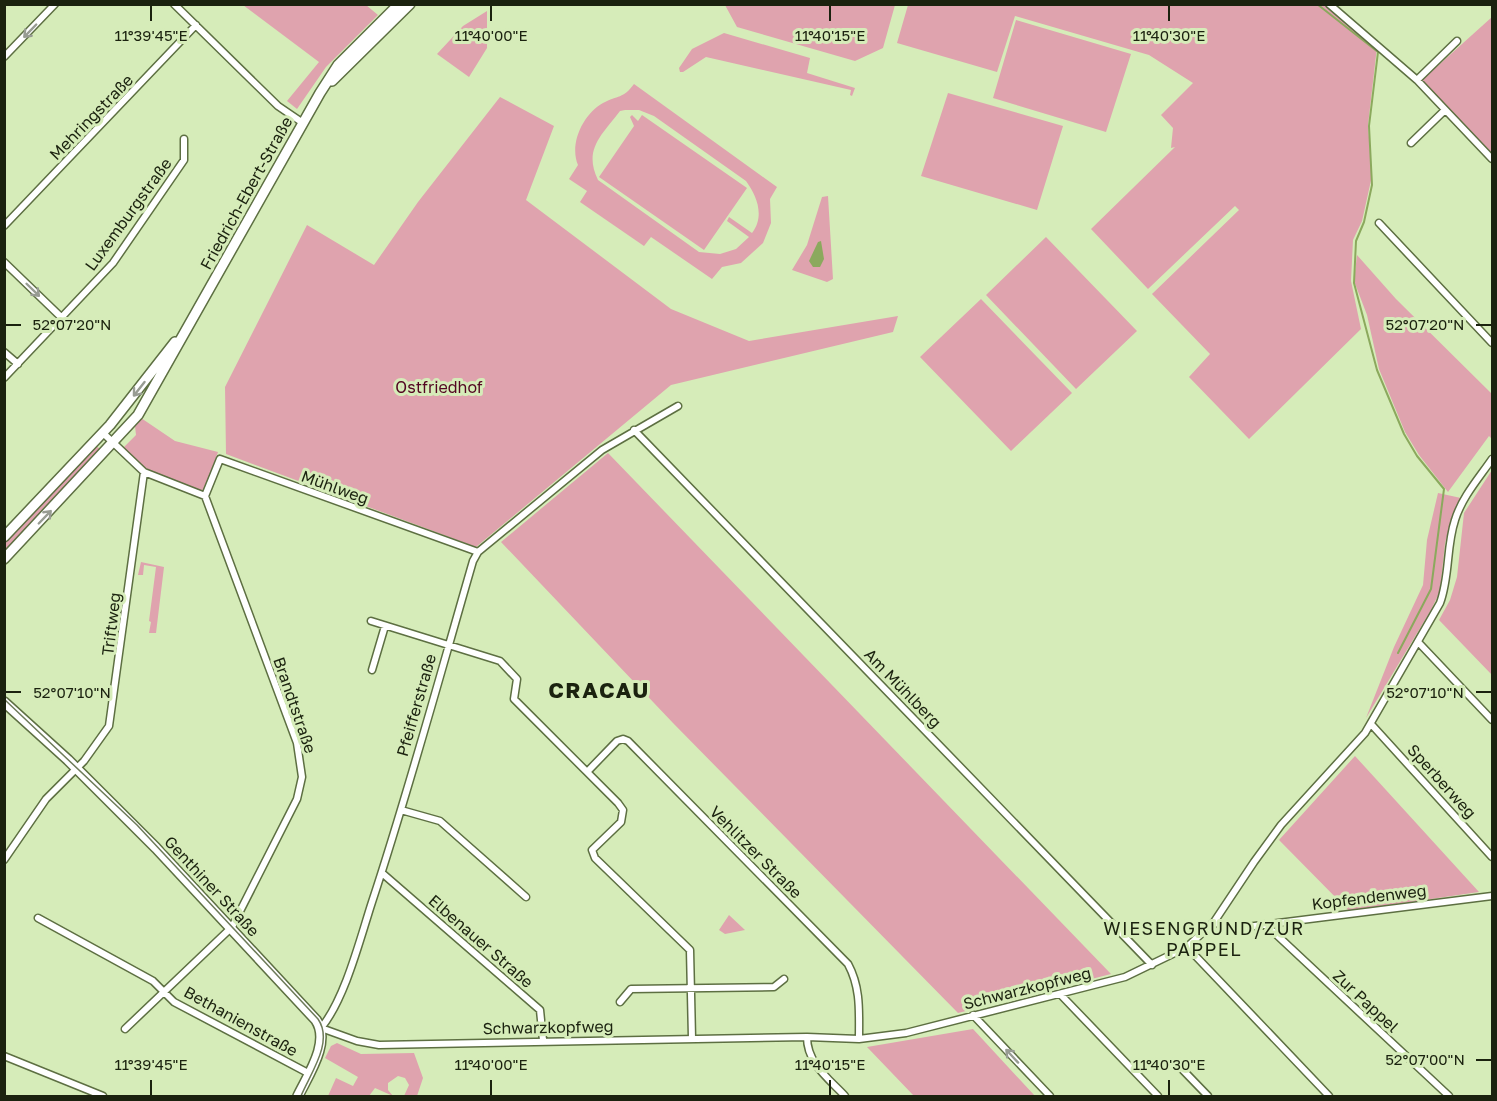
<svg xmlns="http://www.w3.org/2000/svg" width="1497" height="1101" font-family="'Golos Text',sans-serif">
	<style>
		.green { fill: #dfa3ae; fill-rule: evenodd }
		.water { fill: #8ba95d }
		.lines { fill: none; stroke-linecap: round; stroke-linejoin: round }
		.stream { stroke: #8ba95d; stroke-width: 2 }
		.street-casing { stroke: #5d6f42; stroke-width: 9 }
		.secondary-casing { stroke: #5d6f42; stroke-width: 12 }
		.street { stroke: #fff; stroke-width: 6 }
		.secondary { stroke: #fff; stroke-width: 9 }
		.tram { stroke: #6e7b5a; stroke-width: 1.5 }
		.oneway { stroke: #989c93 }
		.ticks { fill: none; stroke: #1b220f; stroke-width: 2 }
		.labels { text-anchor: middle; stroke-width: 6; stroke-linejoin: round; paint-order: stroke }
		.street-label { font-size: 16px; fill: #1b220f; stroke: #d6ecb9 }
		.park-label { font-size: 16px; fill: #530522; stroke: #d6ecb9 }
		.neighbourhood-label { font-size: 18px; letter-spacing: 1.5px; fill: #1b220f; stroke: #d6ecb9 }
		.district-label { font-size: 22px; font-weight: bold; letter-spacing: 1.5px; fill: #1b220f; stroke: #d6ecb9 }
		.ticks-label { font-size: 15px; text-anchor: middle; fill: #1b220f; stroke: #d6ecb9; stroke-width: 6; stroke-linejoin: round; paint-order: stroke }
	</style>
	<rect width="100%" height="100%" fill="#d6ecb9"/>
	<path class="green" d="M243,5H366L378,15L326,67L297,109L287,101L319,62Z
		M725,5H895L883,48L855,61L737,27Z
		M908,5H1328L1377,47L1368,125L1372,176L1362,221L1353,240L1351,281L1361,329L1249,439L1189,377L1210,354L1152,294L1239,210L1235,206L1148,289L1091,229L1175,147L1171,148L1173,128L1161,115L1193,83L1149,55L1015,16L997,72L897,43Z
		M487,11V48L469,77L437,54L463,26Z
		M1492,17V154L1422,80Z
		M1016,20L1131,54L1106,132L993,98Z
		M724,33L810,58L807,73L855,88L852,96L850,95L851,90L706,57L683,72H680L679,68L692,49Z
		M634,84L777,187L770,199L771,223L763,243L741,263L722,267L712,279L651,237L644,246L580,202L587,191L569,179L578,165C569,144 583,114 603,103C618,95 623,99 634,84ZM625,110H639L654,116L746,181C757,196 765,216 752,233L729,217L727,221L749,237L736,249L720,254L699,252L598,180C583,149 602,135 620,111Z
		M948,93L1063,126L1037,210L921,176Z
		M500,97L554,126L526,200L671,309L749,341L898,316L893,332L671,385L476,547L226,454L225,387L307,225L374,265L418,202Z
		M632,115L638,121L642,115L747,188L704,250L599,177L634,126L630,117Z
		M828,196L833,279L827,282L792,270L807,245L822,197Z
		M1046,237L1137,331L1076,389L986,295Z
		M1357,255L1396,299L1492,394V439L1489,436L1448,492L1419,455L1405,432L1379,369L1367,315L1354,281Z
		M981,299L1072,393L1011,451L920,357Z
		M141,418L175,441L218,452L203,493L144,472L124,447L136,435L135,426Z
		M96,446L103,451L5,554V541Z
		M608,453L1111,974L958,1013L673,723L501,542Z
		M1492,470V675L1439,620L1450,600L1457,577L1464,513Z
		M1438,493L1461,498L1454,511L1445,543L1440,591L1431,610L1366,718L1394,647L1423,585L1427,540Z
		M141,562L164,567L156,633H149L151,622L149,621L156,567L144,565L143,575H138Z
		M1355,756L1479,892L1349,911L1279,840Z
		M729,915L745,930L725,934L719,930Z
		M973,1029L1035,1096H914L867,1047Z
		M337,1043L361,1054L414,1053L423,1078L417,1096H404L409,1085L405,1078L398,1076L388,1083V1090L393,1096L375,1088L369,1096H328L336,1078L353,1086L358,1077L325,1058L331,1046Z"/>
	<path class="water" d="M821,241L824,259L820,267H813L809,261L818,242Z"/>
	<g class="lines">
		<path class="stream" d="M1317,4L1378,52L1369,126L1372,185L1364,222L1356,241L1354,283L1377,370L1404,434L1417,456L1444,489L1431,589L1398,653"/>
		<g class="street-casing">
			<path id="street" d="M174,4L278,106L303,123
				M1329,4L1417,80L1492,159
				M4,57L55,4
				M1417,80L1457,41
				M1411,143L1445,110
				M1379,223L1492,343
				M4,226L196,25
				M4,262L62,318
				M4,352L18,364
				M4,378L113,263L184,160V139
				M678,406L602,450L478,552L473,561C440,675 409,790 372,902C360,939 345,999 321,1028L357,1041L379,1045L807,1037L859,1039L906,1033L1125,977L1187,947L1214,922L1254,862L1281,825L1365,733L1440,603C1450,576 1446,547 1455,520C1462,497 1479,478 1492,459
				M634,430L1152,965
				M103,433L144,472L205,496L297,743L302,777L297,799L232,927L125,1029
				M205,496L220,459L478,552
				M371,621L500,661L517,679L514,699L618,803L623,810L621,822L592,850L595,858L690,950L692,1038
				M1419,643L1492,720
				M372,670L385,626
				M1371,724L1492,857
				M588,771L617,741L623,739L628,741L848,964C861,988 859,1012 859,1039
				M401,810L440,821L526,897
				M4,860L46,799L84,761L109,726L144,472
				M382,873L540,1010L543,1040
				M38,918L153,981L174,1002L308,1073
				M1214,922L1231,929L1492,896
				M1265,924L1449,1096
				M1187,947L1329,1096
				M1060,994L1158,1096
				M620,1002L631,989L774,987L784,979
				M973,1015L1050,1096
				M807,1037C807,1063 828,1078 845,1096
				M4,1056L103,1096
				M1179,1066L1208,1096"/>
		</g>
		<g class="secondary-casing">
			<path id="secondary" d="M332,81L410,4
				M4,537L110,425L175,342
				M4,559L138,415L320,93L338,65L399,4
				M4,702L68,760L156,848L316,1020C331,1042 308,1075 298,1096"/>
		</g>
		<use href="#street" class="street"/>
		<use href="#secondary" class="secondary"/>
		<path class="tram" d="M4,699L137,825L318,1019C334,1042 310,1074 301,1096"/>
	</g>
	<defs><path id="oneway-shaft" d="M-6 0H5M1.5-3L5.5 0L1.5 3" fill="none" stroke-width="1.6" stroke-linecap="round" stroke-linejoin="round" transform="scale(1.5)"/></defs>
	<g class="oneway">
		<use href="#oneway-shaft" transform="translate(30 31) rotate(134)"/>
		<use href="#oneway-shaft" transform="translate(33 290) rotate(44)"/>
		<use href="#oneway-shaft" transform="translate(139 389) rotate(128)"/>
		<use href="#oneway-shaft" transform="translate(45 517) rotate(-46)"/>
		<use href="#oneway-shaft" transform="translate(1012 1056) rotate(-133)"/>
	</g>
	<path class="ticks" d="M151,6V21M491,6V21M830,6V21M1169,6V21M6,325H21M1476,325H1491M6,692H21M1476,692H1491M1476,1060H1491M151,1080V1095M491,1080V1095M830,1080V1095M1169,1080V1095"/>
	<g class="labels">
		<g class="street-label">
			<text transform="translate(91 117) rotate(-46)" y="6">Mehringstraße</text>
			<text transform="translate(246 193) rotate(-61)" y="6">Friedrich-Ebert-Straße</text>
			<text transform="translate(128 214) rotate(-54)" y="6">Luxemburgstraße</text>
			<text transform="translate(335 487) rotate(20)" y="6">Mühlweg</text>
			<text transform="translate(111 624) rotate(-83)" y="6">Triftweg</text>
			<text transform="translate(903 688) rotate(46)" y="6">Am Mühlberg</text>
			<text transform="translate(295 705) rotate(71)" y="6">Brandtstraße</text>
			<text transform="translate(416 705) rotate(-74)" y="6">Pfeifferstraße</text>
			<text transform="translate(1442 781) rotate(48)" y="6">Sperberweg</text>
			<text transform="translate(756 852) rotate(45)" y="6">Vehlitzer Straße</text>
			<text transform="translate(212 886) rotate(47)" y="6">Genthiner Straße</text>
			<text transform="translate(1369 897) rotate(-7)" y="6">Kopfendenweg</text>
			<text transform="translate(481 941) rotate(41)" y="6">Elbenauer Straße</text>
			<text transform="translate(1027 988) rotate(-14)" y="6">Schwarzkopfweg</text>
			<text transform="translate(1366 1001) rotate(43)" y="6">Zur Pappel</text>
			<text transform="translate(241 1021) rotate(29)" y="6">Bethanienstraße</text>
			<text transform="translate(548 1027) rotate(-1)" y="6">Schwarzkopfweg</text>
		</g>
		<g class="park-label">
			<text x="439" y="393">Ostfriedhof</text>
		</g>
		<g class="neighbourhood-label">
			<text x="1204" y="935">WIESENGRUND/ZUR<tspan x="1204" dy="21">PAPPEL</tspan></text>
		</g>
		<g class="district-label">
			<text x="599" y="698">CRACAU</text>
		</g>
	</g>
	<g class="ticks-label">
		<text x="151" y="41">11°39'45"E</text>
		<text x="491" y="41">11°40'00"E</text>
		<text x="830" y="41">11°40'15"E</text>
		<text x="1169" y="41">11°40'30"E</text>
		<text x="72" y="330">52°07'20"N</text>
		<text x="1425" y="330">52°07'20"N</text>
		<text x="72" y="698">52°07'10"N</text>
		<text x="1425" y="698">52°07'10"N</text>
		<text x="1425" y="1065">52°07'00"N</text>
		<text x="151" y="1070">11°39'45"E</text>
		<text x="491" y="1070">11°40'00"E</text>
		<text x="830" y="1070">11°40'15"E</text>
		<text x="1169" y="1070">11°40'30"E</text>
	</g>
	<rect width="1497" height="1101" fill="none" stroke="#1b220f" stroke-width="12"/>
</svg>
